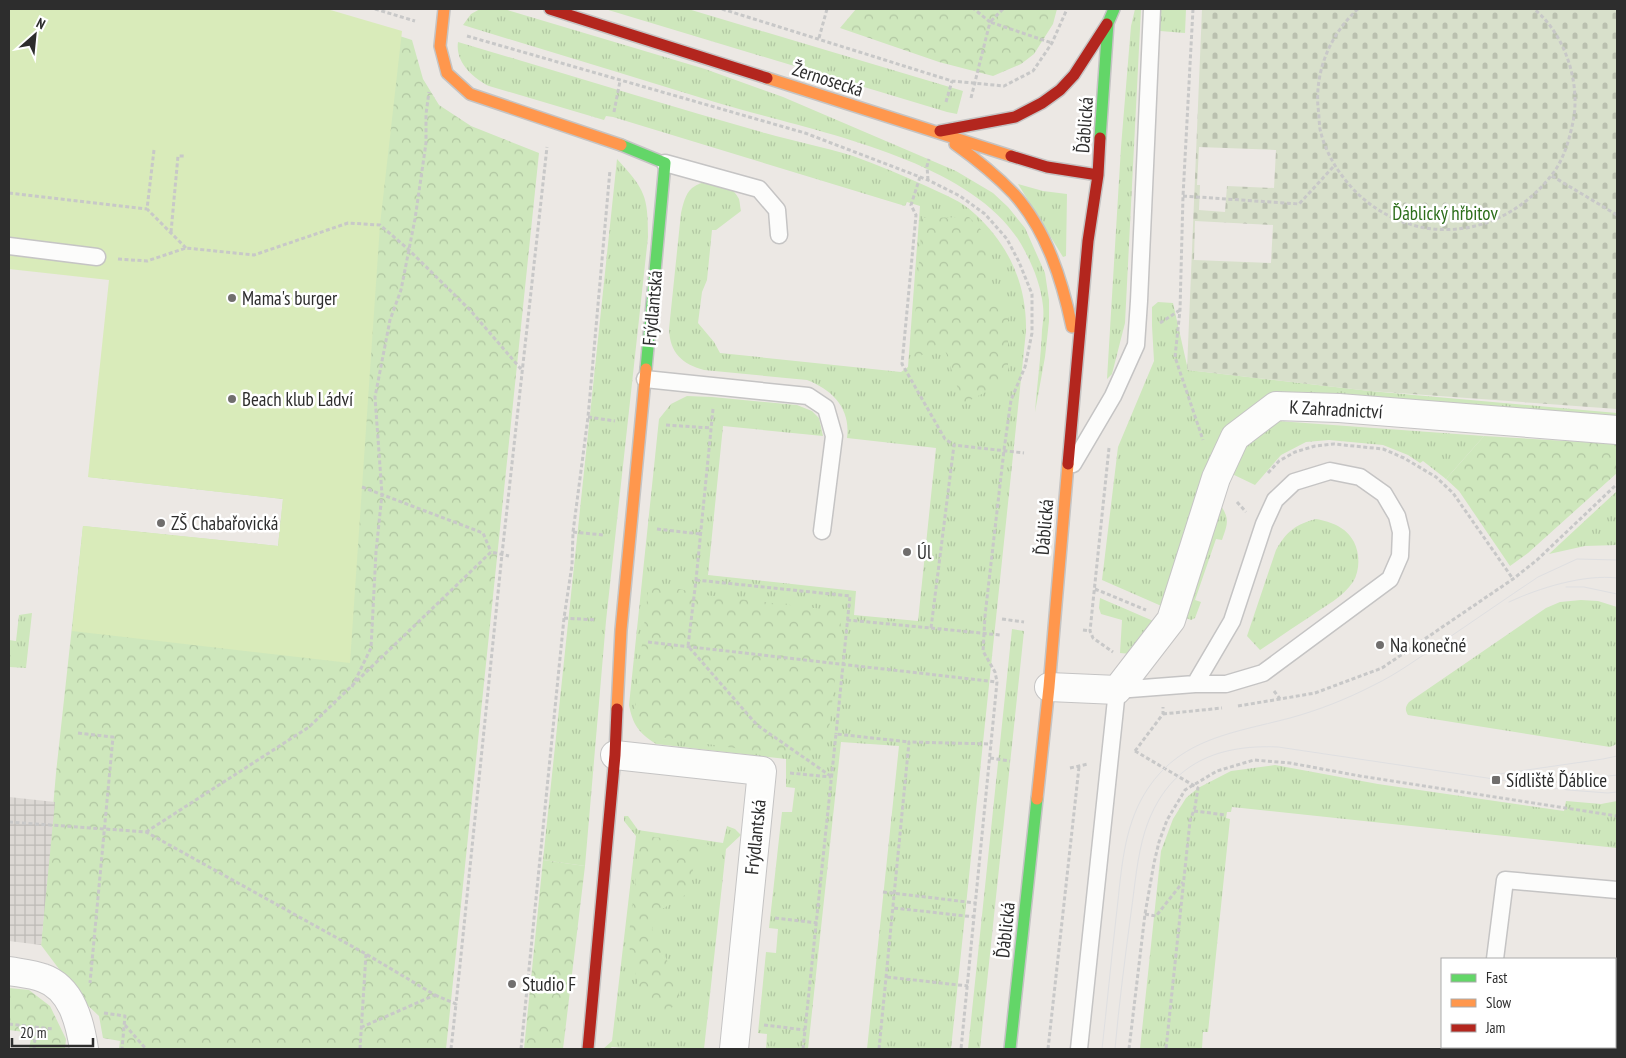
<svg xmlns="http://www.w3.org/2000/svg" width="1626" height="1058" font-family="'PT Sans Narrow',sans-serif">
	<style>
		.grass { fill: url(#grass-tufts) }
		.forest { fill: url(#forest-crowns) }
		.cemetery { fill: url(#cemetery-stones); fill-rule: evenodd }
		.pitch { fill: #d9ebba }
		.plaza { fill: url(#plaza-grid) }
		.lines { fill: none; stroke-linecap: round; stroke-linejoin: round }
		.lane-casing { stroke: #c5c4c4; stroke-width: 19 }
		.street-casing { stroke: #c5c4c4; stroke-width: 30 }
		.fast-casing { stroke: #c5c4c4; stroke-width: 14 }
		.slow-casing { stroke: #c5c4c4; stroke-width: 14 }
		.jam-casing { stroke: #c5c4c4; stroke-width: 14 }
		.path { stroke: #c8c8c8; stroke-width: 3; stroke-dasharray: 4 2.5; stroke-linecap: butt }
		.lane { stroke: #fcfcfb; stroke-width: 16 }
		.street { stroke: #fcfcfb; stroke-width: 28 }
		.fast { stroke: #63d668; stroke-width: 11 }
		.slow { stroke: #ff974d; stroke-width: 11 }
		.jam { stroke: #b3261e; stroke-width: 11 }
		.tram { stroke: #dfdfe1; stroke-width: 1 }
		.poi-dot { fill: #706e6d; stroke: #fff; stroke-width: 2 }
		.labels { text-anchor: middle; stroke-width: 5; stroke-linejoin: round; paint-order: stroke }
		.street-label { font-size: 19px; fill: #2d2d2d; stroke: #fff }
		.park-label { font-size: 19px; fill: #2c6e1a; stroke: #fff }
		.poi-label { font-size: 19px; fill: #2d2d2d; stroke: #fff; text-anchor: start }
	</style>
	<defs>
		<pattern id="grass-tufts" width="24" height="20" patternUnits="userSpaceOnUse" patternTransform="scale(1.25)"><rect width="24" height="20" fill="#cee7bc"/><path d="M3 7l-1-3M5 7V3M7 7l1-3M15 17l-1-3M17 17v-4M19 17l1-3" fill="none" stroke="#b1c6a2"/></pattern>
		<pattern id="forest-crowns" width="20" height="18" patternUnits="userSpaceOnUse" patternTransform="scale(1.25)"><rect width="20" height="18" fill="#cee7bc"/><path d="M2 6a3 3 0 1 1 6 0M12 15a3 3 0 1 1 6 0" fill="none" stroke="#b1c6a2"/></pattern>
		<pattern id="cemetery-stones" width="16" height="16" patternUnits="userSpaceOnUse" patternTransform="scale(1.25)"><rect width="16" height="16" fill="#d8e0cb"/><path d="M2 7V4a2 2 0 0 1 4 0v3zM10 15v-3a2 2 0 0 1 4 0v3z" fill="#bac0af"/></pattern>
		<pattern id="plaza-grid" width="8" height="8" patternUnits="userSpaceOnUse" patternTransform="scale(1.25)"><rect width="8" height="8" fill="#dcd8d4"/><path d="M0 4h8M4 0v8" fill="none" stroke="#bdbab6"/></pattern>
	</defs>
	<rect width="100%" height="100%" fill="#ece8e4"/>
	<path class="grass" d="M480,9H504L705,69L783,97L956,171L993,193L1008,207L1025,228L1045,273L1049,300V321L1045,357L1035,412C1037,385 1041,357 1042,330C1043,322 1044,314 1043,306C1041,285 1032,263 1021,244C971,158 808,130 718,103C633,77 548,51 463,25L471,14Z
		M605,9H688L963,91L957,114L947,112Z
		M1135,9H1141L1125,323L1112,374L1107,379L1121,147L1131,26Z
		M1158,9H1186L1185,33L1160,31L1158,23Z
		M458,42C560,72 662,104 765,133C794,141 824,147 853,156C878,165 902,175 926,186C943,194 962,201 975,214C1009,245 1027,285 1026,331L951,1049H867L899,746L841,742L808,1049H766L767,1034L758,1033L766,952L776,953L778,929L769,928L782,812H792L795,788L786,787V759L656,744C638,732 633,725 629,705L659,419L671,404L687,396L712,397L797,405L812,411L819,418L823,436L723,426L708,575L856,591L854,615L918,621L936,448L847,438C851,409 833,390 807,380L704,370C682,364 670,353 669,329L681,213C683,205 685,194 692,188C707,176 731,182 739,199C740,203 740,207 741,211L716,230H712L707,280L702,292L698,323L714,342L720,353L901,372L908,367L920,206L907,202L905,206L613,117L606,116L604,120L489,86C473,78 455,62 458,42Z
		M617,159C645,190 648,195 648,237L606,621L585,866L543,860Z
		M1018,184L1043,191L1067,194L1066,256L1063,257Z
		M1158,302L1173,303L1188,370L1370,391L1617,413V424L1259,405L1166,608L1102,580L1118,447L1154,361L1152,326V307Z
		M1278,421L1484,436L1446,479L1423,461L1420,463L1408,455L1383,445L1329,440L1306,442L1281,455L1255,485L1230,473L1244,442Z
		M1617,491V545L1585,546L1549,554Z
		M1219,503C1230,518 1228,523 1222,540L1216,539L1195,600L1201,602L1195,618L1191,620L1184,617Z
		M1316,519C1332,522 1346,527 1354,542C1360,554 1360,571 1353,582C1343,597 1325,606 1311,616C1294,627 1277,639 1260,650L1247,636L1276,550C1286,532 1296,524 1316,519Z
		M1100,598L1158,623L1131,654L1120,653L1122,620L1101,614L1099,608Z
		M1581,600L1598,601L1617,607V744L1610,747L1408,715C1405,710 1405,707 1409,702L1546,608L1560,602Z
		M32,613L26,668L9,667V640L16,641L19,615Z
		M1012,629L1024,631L980,1049H968Z
		M1275,765L1378,784L1564,811L1566,801L1601,804L1617,801V848L1232,807L1231,812H1227L1226,818L1230,819L1208,1032H1203L1202,1048L1206,1049H1140L1161,851L1173,819L1186,798L1198,788L1231,771Z
		M624,816H628L638,830L723,843L727,826L735,829L741,835L726,849L704,1049H633L612,1047L609,1049H603L612,1041L636,836L624,821Z"/>
	<path class="forest" d="M856,9H1057L1053,24L1034,54L1021,64L993,76L939,62L840,28Z
		M356,22L412,40L423,79L439,105L471,126L539,153L446,1049H119L120,1041L103,1038L99,1016L83,1001L41,945L56,773L83,526L278,546L283,499L88,477Z
		M969,217L989,238V298L1008,305V380L963,404L942,341L912,362L922,218Z
		M1484,436L1617,444V473L1528,553L1510,566L1459,491L1446,479Z
		M649,582L705,595L839,611L841,627L829,729L816,751L774,754L654,736L634,715Z
		M641,835L710,845L693,869L690,892L659,911L652,929L679,985L678,1001L665,1015L655,1012L639,988L628,942Z
		M543,860L585,866L563,1049H524Z
		M9,988L29,990L50,1006L66,1039L65,1049H29L32,1033L9,1030Z"/>
	<path class="cemetery" d="M1202,9H1617V409L1370,391L1187,370ZM1199,147L1276,150L1274,188L1227,186L1225,212L1199,210L1200,185H1197ZM1195,221L1273,225L1271,263L1194,260Z"/>
	<path class="pitch" d="M9,9H327L402,31L380,225L350,663L72,631L83,526L278,546L283,499L88,477L109,280L9,269Z"/>
	<path class="plaza" d="M9,797L55,802L41,945L9,941Z"/>
	<g class="lines">
		<g class="lane-casing">
			<path id="lane" d="M665,163L759,189L777,210L779,235
				M9,246L97,257
				M645,379L808,396L826,408L834,436L822,531
				M1073,464L1113,396L1136,345L1139,301L1152,9
				M1330,471L1360,477L1384,494L1397,516L1401,532L1400,556L1390,579L1263,673L1226,684H1195L1232,621L1264,524L1275,500L1294,482Z
				M1495,959L1505,880L1617,890
				M1079,1049L1117,690L1195,684
				M1485,1049V1047"/>
		</g>
		<g class="street-casing">
			<path id="street" d="M1049,687L1117,690L1171,620L1216,478L1235,437L1276,406L1339,408L1617,430
				M615,755L762,771L734,1049
				M9,971C20,973 33,974 43,978C72,988 80,1023 84,1049"/>
		</g>
		<g class="fast-casing">
			<path id="fast" d="M1100,138L1108,23L1114,9
				M621,145L665,163L646,369
				M1010,1049L1037,799"/>
		</g>
		<g class="slow-casing">
			<path id="slow" d="M444,9L440,46L447,73L470,94L621,145
				M767,78L1011,156
				M955,144C976,159 996,175 1014,194C1047,231 1062,280 1072,327
				M617,709L621,630L646,369
				M1037,799L1049,687L1068,464"/>
		</g>
		<g class="jam-casing">
			<path id="jam" d="M550,9L767,78
				M940,131L1015,117L1042,103L1060,90L1074,75L1107,24
				M1011,156L1047,167L1098,175
				M1068,464L1088,241L1098,175L1100,138
				M588,1049L615,755L617,709"/>
		</g>
		<path class="path" d="M375,9L415,21
			M722,9L952,81L1004,86L1033,71L1052,43L1067,9
			M1003,9L990,22L1052,43
			M1193,9L1183,196L1180,310L1175,357L1203,440
			M1358,9C1331,33 1315,70 1318,107C1319,114 1319,122 1320,129C1326,157 1345,184 1366,201C1425,248 1504,235 1550,177C1563,162 1569,141 1573,122C1581,83 1565,34 1534,9
			M467,36L805,133L928,180L960,196L985,214L1007,239L1019,262L1032,294V333L1025,367L1011,400L1004,450L985,616L983,651L995,672L997,682L961,1049
			M819,38L827,9
			M971,98L990,22L974,9
			M946,102L952,81
			M614,112L620,81
			M154,150L147,209L186,248
			M1552,176L1617,215
			M920,177L911,205L916,215L902,364L945,439L954,445
			M928,180L927,166L929,159
			M9,193L147,209
			M1183,196L1299,204L1334,166
			M171,232L178,156H184
			M118,259L147,261L186,248L254,255L348,223L380,225L408,249L470,310L521,369
			M1160,323L1180,310
			M713,409L696,580L688,646L757,725L832,777
			M588,417L615,421
			M666,425L711,428
			M1109,448L1090,631L1093,638L1113,652
			M1268,473L1279,461L1295,452L1315,446L1334,444L1383,449L1404,458L1436,477L1453,493L1513,579
			M362,487L483,533L491,552
			M1237,502L1246,512
			M657,529L701,534
			M573,532L603,535
			M696,580L850,596L836,734
			M1095,589L1146,610
			M564,618L596,620
			M1002,619L1024,622
			M847,620L931,628L954,445L1024,453
			M931,628L1000,635
			M1083,630L1090,631
			M648,642L997,682
			M352,687L371,648L376,552L382,494L375,397L390,320L401,290L415,219L426,143V114L429,92
			M1274,691L1280,699L1315,693L1382,668L1513,579L1537,560L1617,484
			M1238,706L1280,699
			M1163,714L1222,708
			M78,733L113,737L90,983
			M1135,751L1198,788L1195,807L1190,821L1166,1049
			M1135,751L1163,714V707
			M990,758L1010,761
			M1070,768L1088,764
			M790,773L831,777
			M1194,811L1226,815
			M9,822L146,832L366,954L435,995L362,1027
			M146,832L309,727L491,552L509,556
			M883,892L976,903
			M894,908L975,917
			M1145,914L1156,916L1183,882
			M775,918L817,923
			M887,977L968,986
			M435,995L456,1004L502,554L547,147
			M104,1013L125,1016L122,1049
			M9,1024L53,1029
			M125,1025L146,1049
			M764,1025L805,1030
			M34,1049L36,1028
			M360,1049L366,954
			M451,1049L456,1004
			M521,1049L564,618L572,565L573,532L588,417L610,170
			M803,1049L836,734L909,742
			M879,1049L909,742L991,744
			M1048,1049L1079,767
			M1129,1049L1145,914L1154,863L1159,842L1167,820L1185,790L1217,771L1254,760L1290,763L1360,776L1617,816"/>
		<use href="#lane" class="lane"/>
		<use href="#street" class="street"/>
		<use href="#fast" class="fast"/>
		<use href="#slow" class="slow"/>
		<use href="#jam" class="jam"/>
		<path class="tram" d="M1566,587H1584L1617,594
			M1509,602C1539,588 1584,574 1617,578
			M1492,775L1603,759L1617,756
			M1549,783L1617,775
			M1102,1049C1107,1005 1111,962 1116,918C1121,878 1122,836 1141,800C1174,739 1229,734 1290,718C1319,710 1347,699 1374,685C1397,674 1417,659 1438,645C1472,622 1505,599 1538,577L1577,559L1617,560
			M1115,1049C1119,1004 1125,958 1131,913C1135,885 1137,857 1145,831C1166,766 1214,744 1278,747L1568,790L1608,793L1617,792"/>
	</g>
	<g class="poi-dot">
		<circle cx="232" cy="298" r="5"/>
		<circle cx="232" cy="399" r="5"/>
		<circle cx="161" cy="523" r="5"/>
		<circle cx="907" cy="552" r="5"/>
		<circle cx="1380" cy="645" r="5"/>
		<rect x="1491" y="775" width="10" height="10" rx="2.5"/>
		<circle cx="512" cy="984" r="5"/>
	</g>
	<g class="labels">
		<g class="street-label">
			<text transform="translate(828 79) rotate(18)" y="7">Žernosecká</text>
			<text transform="translate(1084 125) rotate(-86)" y="7">Ďáblická</text>
			<text transform="translate(652 308) rotate(-85)" y="7">Frýdlantská</text>
			<text transform="translate(1336 409) rotate(3)" y="7">K Zahradnictví</text>
			<text transform="translate(1044 527) rotate(-85)" y="7">Ďáblická</text>
			<text transform="translate(755 837) rotate(-84)" y="7">Frýdlantská</text>
			<text transform="translate(1005 930) rotate(-84)" y="7">Ďáblická</text>
		</g>
		<g class="park-label">
			<text x="1445" y="220">Ďáblický hřbitov</text>
		</g>
		<g class="poi-label">
			<text x="242" y="305">Mama's burger</text>
			<text x="242" y="406">Beach klub Ládví</text>
			<text x="171" y="530">ZŠ Chabařovická</text>
			<text x="917" y="559">Úl</text>
			<text x="1390" y="652">Na konečné</text>
			<text x="1506" y="787">Sídliště Ďáblice</text>
			<text x="522" y="991">Studio F</text>
		</g>
	</g>
	<rect width="1626" height="1058" fill="none" stroke="#2d2d2d" stroke-width="20"/>
	<rect x="1441" y="958" width="175" height="90" fill="#ffffff" stroke="#ababab"/>
	<rect x="1451" y="974" width="25" height="8" fill="#63d668" stroke="#ababab"/>
	<text x="1486" y="983" font-size="15" fill="#2d2d2d">Fast</text>
	<rect x="1451" y="999" width="25" height="8" fill="#ff974d" stroke="#ababab"/>
	<text x="1486" y="1008" font-size="15" fill="#2d2d2d">Slow</text>
	<rect x="1451" y="1024" width="25" height="8" fill="#b3261e" stroke="#ababab"/>
	<text x="1486" y="1033" font-size="15" fill="#2d2d2d">Jam</text>
	<g transform="translate(35 35) rotate(27)" stroke="#ffffff" stroke-width="4" paint-order="stroke">
	<path d="M0-4L9 19L0 12L-9 19Z" fill="#2d2d2d"/>
	<text y="-8" font-size="14" font-weight="bold" text-anchor="middle" fill="#2d2d2d">N</text>
	</g>
	<path d="M12 1038v8h81v-8" fill="none" stroke="#2d2d2d" stroke-width="2.5"/>
	<text x="20" y="1038" font-size="15" fill="#2d2d2d" stroke="#ffffff" stroke-width="4" paint-order="stroke">20 m</text>
</svg>
